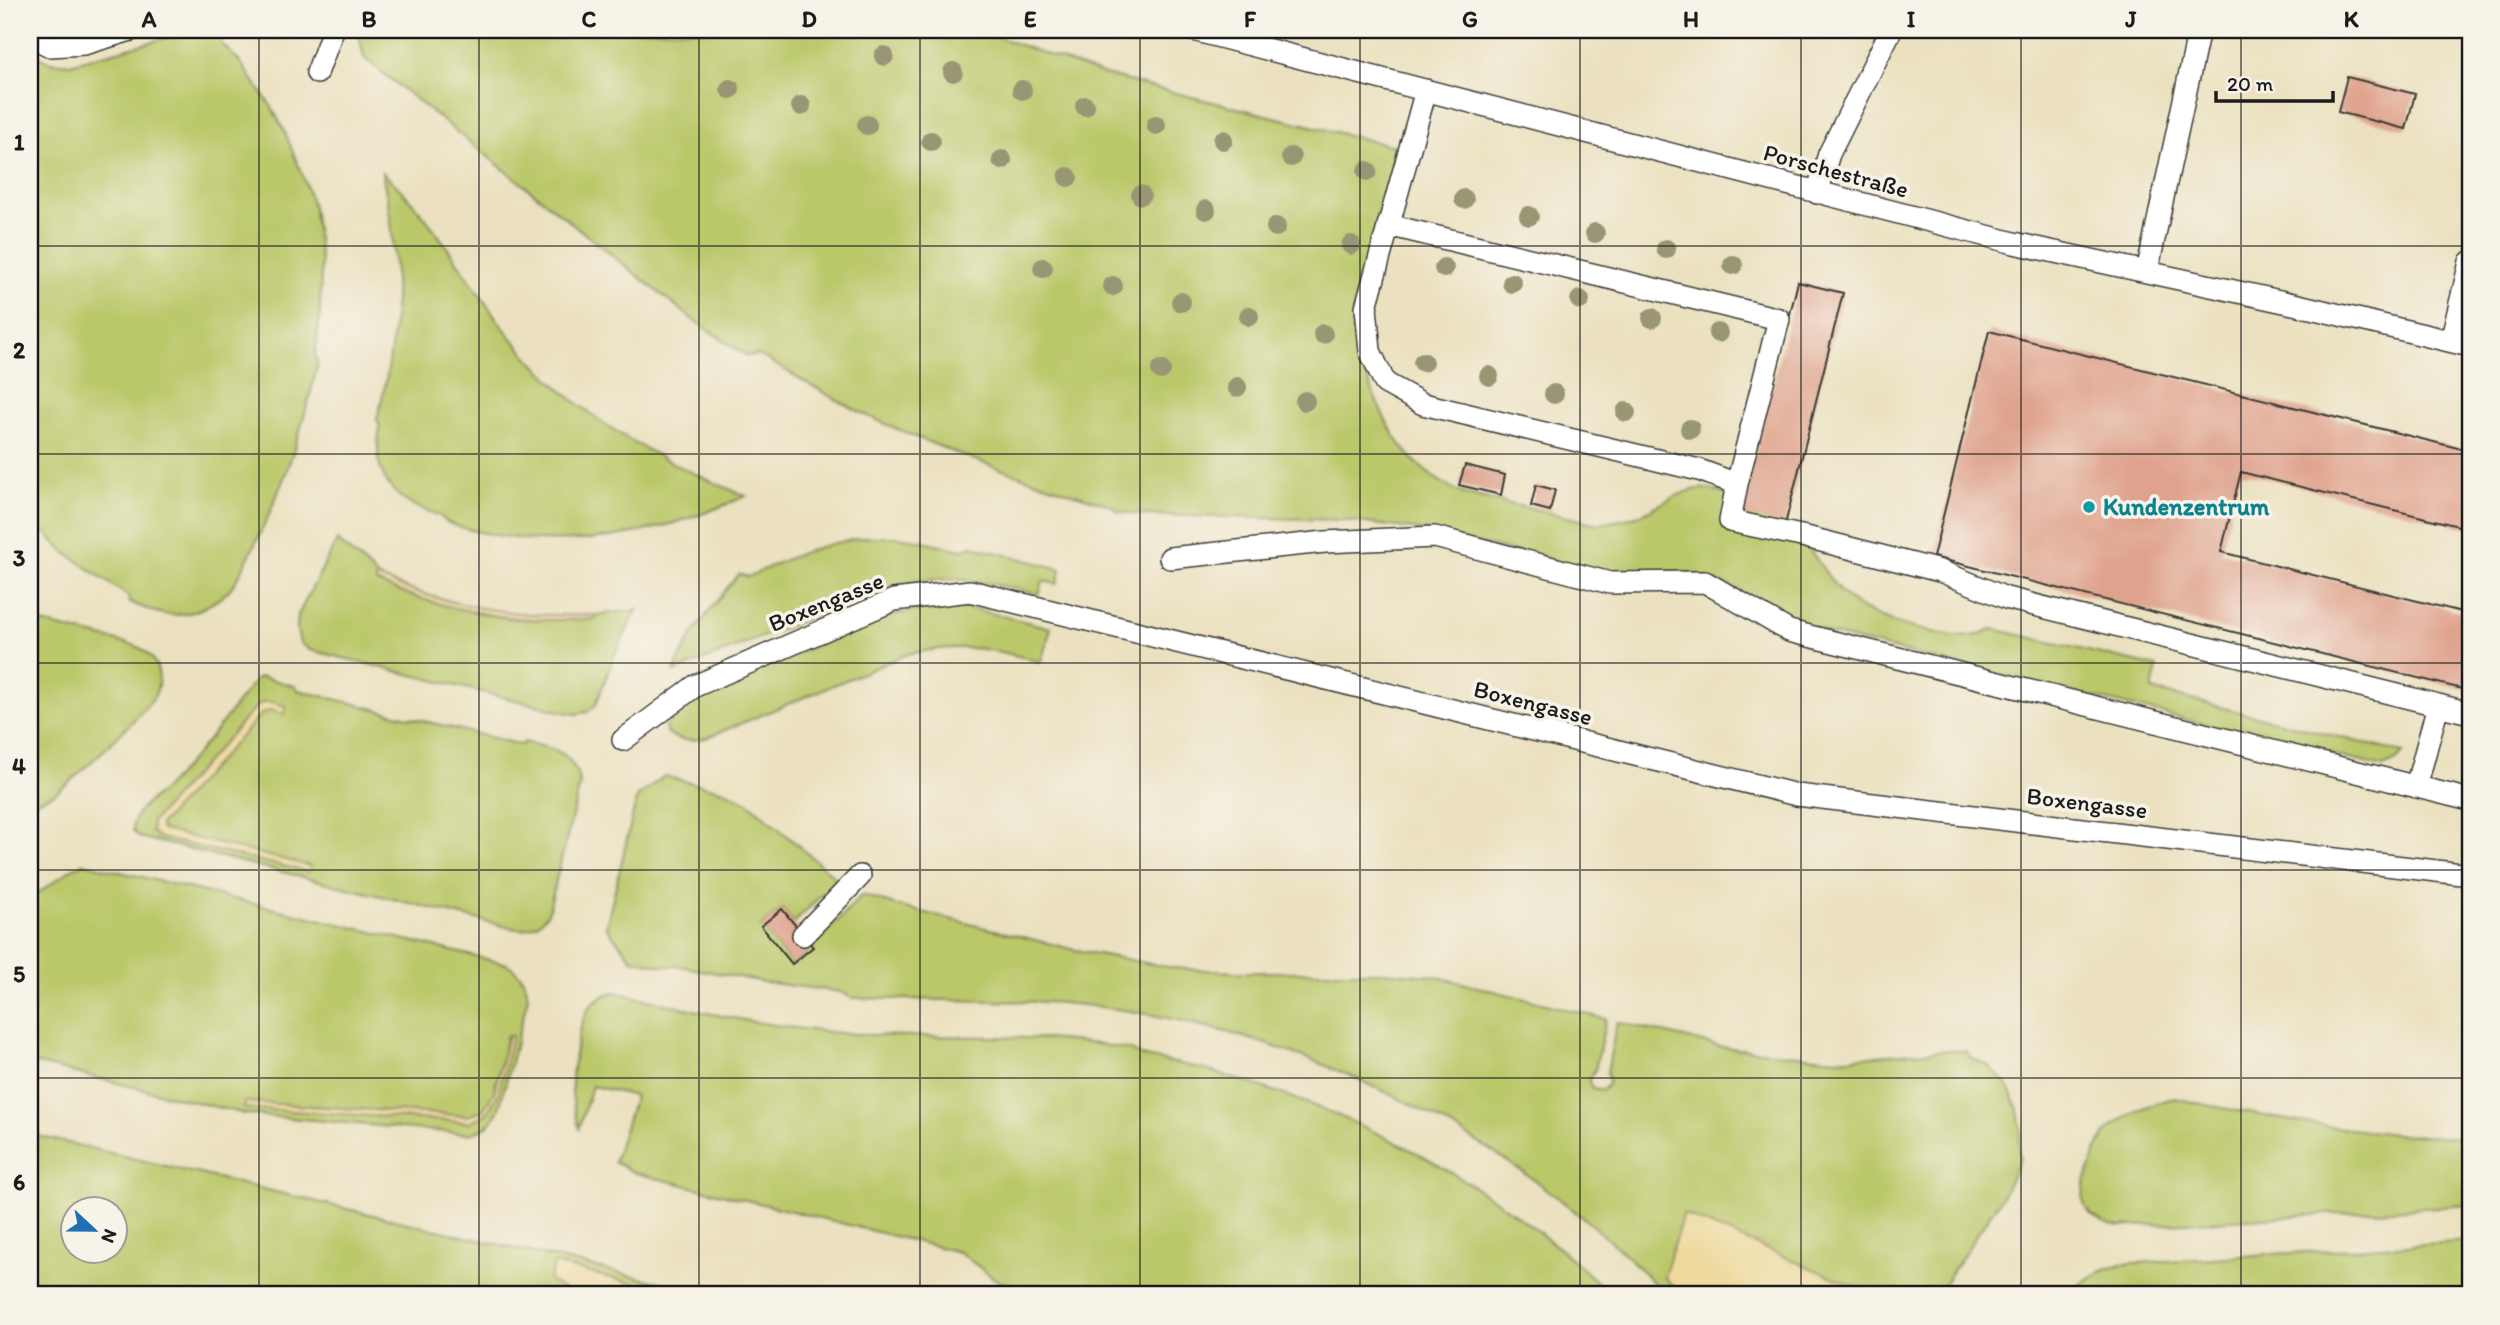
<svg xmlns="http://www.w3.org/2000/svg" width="2500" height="1325" font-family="Itim,sans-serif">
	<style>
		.green { fill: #bbc86a; stroke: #6c7243; stroke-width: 2; fill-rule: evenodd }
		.sand { fill: #eeda9e; stroke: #857b5d; stroke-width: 2 }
		.building { fill: #dfa38d }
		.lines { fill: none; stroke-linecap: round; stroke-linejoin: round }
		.lane-casing { stroke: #3b3a35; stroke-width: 24 }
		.lane { stroke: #fff; stroke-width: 21 }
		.tree { fill: #989675 }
		.grid { fill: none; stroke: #1c1c1c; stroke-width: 2; stroke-opacity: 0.55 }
		.culture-dot { fill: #0f9aa8; stroke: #f7f3e8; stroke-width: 2.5 }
		.labels { text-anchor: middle; stroke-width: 7; stroke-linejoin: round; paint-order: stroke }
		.street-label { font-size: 24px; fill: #1c1c1c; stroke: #f7f3e8 }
		.culture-label { font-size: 24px; font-weight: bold; fill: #0d838f; stroke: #f7f3e8; text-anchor: start }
		.neatline { fill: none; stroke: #1c1c1c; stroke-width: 2.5 }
		.grid-label { font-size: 23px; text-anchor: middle; font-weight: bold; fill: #1c1c1c }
	</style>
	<rect width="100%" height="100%" fill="#f7f3e8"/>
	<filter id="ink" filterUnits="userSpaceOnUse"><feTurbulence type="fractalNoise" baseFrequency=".0143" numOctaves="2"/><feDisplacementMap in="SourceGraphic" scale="14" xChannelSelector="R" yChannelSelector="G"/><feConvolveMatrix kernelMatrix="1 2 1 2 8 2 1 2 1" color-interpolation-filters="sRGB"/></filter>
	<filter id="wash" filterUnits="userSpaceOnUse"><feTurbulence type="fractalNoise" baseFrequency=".00686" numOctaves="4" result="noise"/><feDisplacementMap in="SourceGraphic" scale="28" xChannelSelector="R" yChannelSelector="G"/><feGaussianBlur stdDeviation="1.57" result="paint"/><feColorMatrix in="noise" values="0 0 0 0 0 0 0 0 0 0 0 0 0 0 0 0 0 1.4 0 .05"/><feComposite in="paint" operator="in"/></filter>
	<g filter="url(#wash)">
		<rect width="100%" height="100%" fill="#ebe1c0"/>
		<path class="green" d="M194,30H216L222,44L240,62L271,106L284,130L305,182L313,207L321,262L320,317L315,355L318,363C303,428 283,490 252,550C245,563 239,580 228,591C220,599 206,607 196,611C169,620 154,612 129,602L128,596L63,551L30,517V54L50,62L70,64Z
			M358,30H978L1102,74L1139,84L1397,147L1355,304C1354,311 1352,318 1352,325C1352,341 1362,361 1367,377C1386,429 1409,470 1462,493L1598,524C1612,522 1626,520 1639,515C1661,506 1684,486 1709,489C1726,492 1789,527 1802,540C1817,557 1828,580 1844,595C1868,617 1901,626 1932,632C1956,637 1971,640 1994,629L2157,667L2152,690L2403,753L2395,762L2383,767L1830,634L1788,618L1730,586L1690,573L1670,571L1604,572L1414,529L1342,520L1149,515L1120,512L1110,505C1027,479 945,452 866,415C829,397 794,375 759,355L747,356L696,322L364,58Z
			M382,172C430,214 460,268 497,319C565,411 643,454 746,496C670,530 592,549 508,537C489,534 468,531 451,524C445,522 443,518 438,515C419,508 402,503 389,485C381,474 377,459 378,445C378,435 382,428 377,419C400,333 401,258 382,172Z
			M869,537H897L924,541L961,550L972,546L1061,569L1057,584L1043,581L1039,594C979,581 944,571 882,589L674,672C689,634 713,605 739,574L748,577C791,556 821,543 869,537Z
			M337,540C348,553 369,564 377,577L376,581C419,598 461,612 508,618C537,621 566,619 596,619L595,615L637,610L614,656L596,705L587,712L576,714L564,712L310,650L300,643L297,630L298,615Z
			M948,607L978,610L1051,628L1041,662C987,647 963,643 908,654L706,738C691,741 678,743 666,731L665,726L689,703L708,690L892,615L919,609Z
			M30,620L134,645C154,654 164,671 156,693C150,708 71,783 55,793C47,797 38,801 30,803Z
			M262,677L295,686L298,690L522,745L524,742C555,750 572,749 580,784L548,913C539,925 531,929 516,929L139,837L133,831C131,811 151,801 164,789C198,756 227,716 256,679ZM263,702H272L271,710L261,714L159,826L163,830L152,832L255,708Z
			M664,776L725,791L748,802L837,879L794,923L782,909L761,926L792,964L813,947L862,895L901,907L1076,950L1173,968L1234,972H1384L1434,976L1606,1019L1595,1070L1589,1079C1589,1087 1595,1091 1603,1090L1609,1083L1607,1072L1617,1022L1722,1047L1836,1059L1953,1050L1967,1052L1970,1057L1986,1064L1999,1076L2011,1091L2018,1110L2021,1131L2018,1150L2020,1159L2003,1195L1937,1295H1666C1509,1131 1291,1022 1063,1003C1040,1001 1017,1002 994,1001C946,1000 899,999 851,998L841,992L763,982L680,966H664L632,959L606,927L637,797Z
			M83,863L507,964C521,973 526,981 528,997L499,1109L492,1122L482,1130L469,1134L245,1114L30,1062V899L70,870ZM507,1035L498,1094L486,1114L469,1122L244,1107L245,1102L468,1116L483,1110L494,1092Z
			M615,992C690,1010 765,1027 842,1033C936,1041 1033,1030 1126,1049C1133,1050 1138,1055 1145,1057C1168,1062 1191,1065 1213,1072C1362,1114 1500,1186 1611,1295H1056L998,1281L959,1252L635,1173L614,1162L635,1096L592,1086L579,1128C576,1115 572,1103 572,1090C571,1070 579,1019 591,1005C598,997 606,994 615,992Z
			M2174,1098C2271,1119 2370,1136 2470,1138V1205L2120,1227C2078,1218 2077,1198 2092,1163C2096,1153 2100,1140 2106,1133C2125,1113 2148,1105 2174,1098Z
			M30,1134L712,1295H679L554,1264L549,1280L573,1295H30ZM74,1210H116V1252H74Z
			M2470,1241V1295H2068C2083,1279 2100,1271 2121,1264Z"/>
		<path class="sand" d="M377,577C448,607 518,618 595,615L596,619C519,624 446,612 376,582Z
			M263,702H272L286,706L284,714L271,710L261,714L160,825V828L163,830L310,866L309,872L160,838L152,832V822L255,708Z
			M508,1035L512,1036L498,1094L486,1114L469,1122L244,1108L245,1102L468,1116L483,1110L494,1092Z
			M1683,1214L1875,1295H1682L1664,1277Z
			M554,1264L679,1295H573L549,1280Z"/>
		<g id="blocks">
			<path class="building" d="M2347,77L2415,94L2406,129L2338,112Z
				M1798,282L1843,293L1785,525L1740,514Z
				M1989,331L2470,451V529L2241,472L2221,552L2470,614V691L1933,557Z
				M1465,465L1505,475L1501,495L1459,485Z
				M1536,485L1555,490L1550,511L1531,506Z
				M782,909L813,947L792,964L761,926Z"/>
		</g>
	</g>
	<g filter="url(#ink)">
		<use href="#blocks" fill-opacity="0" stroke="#3b3a35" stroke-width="2"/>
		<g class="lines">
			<g class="lane-casing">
				<path id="lane" d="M1193,30L2014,243L2298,305L2470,346
					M30,36L50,46L84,44L131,30
					M317,73L333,30
					M1426,90L1366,307L1370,351L1385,383L1423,404L1699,470L1737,484L1730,521L1806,537L1940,571L2006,598L2470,713
					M1817,193L1829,154L1891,30
					M1388,225L1779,319L1737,484
					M2147,272L2199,30
					M2451,341L2470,262
					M1170,558L1325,542L1435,537L1610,583L1705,582L1789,631L2470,800
					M623,740L695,686L894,600L970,591L1797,795L2470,875
					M2416,787L2438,705
					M803,935L860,876"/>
			</g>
			<use href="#lane" class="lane"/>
		</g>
		<g class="tree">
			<circle cx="884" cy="56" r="10"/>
			<circle cx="953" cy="72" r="10"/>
			<circle cx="730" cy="89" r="10"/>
			<circle cx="1022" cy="90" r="10"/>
			<circle cx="801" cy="106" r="10"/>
			<circle cx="1085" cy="106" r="10"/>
			<circle cx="867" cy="125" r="10"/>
			<circle cx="1156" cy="125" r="10"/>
			<circle cx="1223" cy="140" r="10"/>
			<circle cx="931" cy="141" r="10"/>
			<circle cx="1291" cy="157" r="10"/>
			<circle cx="1002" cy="160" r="10"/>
			<circle cx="1367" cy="171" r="10"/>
			<circle cx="1068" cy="177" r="10"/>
			<circle cx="1141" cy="195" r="10"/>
			<circle cx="1464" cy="199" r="10"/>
			<circle cx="1206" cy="210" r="10"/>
			<circle cx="1529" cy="216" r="10"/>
			<circle cx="1276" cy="227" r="10"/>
			<circle cx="1595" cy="233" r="10"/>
			<circle cx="1351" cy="245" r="10"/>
			<circle cx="1666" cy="249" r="10"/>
			<circle cx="1733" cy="265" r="10"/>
			<circle cx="1043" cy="268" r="10"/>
			<circle cx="1444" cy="268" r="10"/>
			<circle cx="1512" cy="283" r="10"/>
			<circle cx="1113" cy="286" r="10"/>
			<circle cx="1580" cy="300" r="10"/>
			<circle cx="1181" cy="302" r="10"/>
			<circle cx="1249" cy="316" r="10"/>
			<circle cx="1652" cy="318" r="10"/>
			<circle cx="1718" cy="333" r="10"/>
			<circle cx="1323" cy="334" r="10"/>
			<circle cx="1423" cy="362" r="10"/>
			<circle cx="1161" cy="370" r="10"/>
			<circle cx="1489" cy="376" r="10"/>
			<circle cx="1237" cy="387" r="10"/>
			<circle cx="1554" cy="394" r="10"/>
			<circle cx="1305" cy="401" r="10"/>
			<circle cx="1626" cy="412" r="10"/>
			<circle cx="1690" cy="429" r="10"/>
		</g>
	</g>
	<path class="grid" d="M259,30V1295M479,30V1295M699,30V1295M920,30V1295M1140,30V1295M1360,30V1295M1580,30V1295M1801,30V1295M2021,30V1295M2241,30V1295M30,246H2470M30,454H2470M30,663H2470M30,870H2470M30,1078H2470"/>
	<circle class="culture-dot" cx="2089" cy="507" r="7"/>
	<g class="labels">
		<g class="street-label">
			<text transform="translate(1836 171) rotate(15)" y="8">Porschestraße</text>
			<text transform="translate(826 602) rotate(-22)" y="8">Boxengasse</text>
			<text transform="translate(1533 703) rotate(14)" y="8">Boxengasse</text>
			<text transform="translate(2087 803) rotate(7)" y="8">Boxengasse</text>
		</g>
		<g class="culture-label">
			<text x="2103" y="515">Kundenzentrum</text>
		</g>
	</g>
	<rect width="2500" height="1325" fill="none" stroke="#f7f3e8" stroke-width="77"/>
	<g transform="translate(94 1230) rotate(112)"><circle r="33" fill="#f7f3e8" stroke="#9f9d96" stroke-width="2"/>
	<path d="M0-5L12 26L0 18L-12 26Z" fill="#1f6fb2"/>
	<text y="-10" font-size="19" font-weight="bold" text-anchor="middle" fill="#1c1c1c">N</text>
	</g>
	<path d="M2216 91v10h117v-10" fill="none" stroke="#1c1c1c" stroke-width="3.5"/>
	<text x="2227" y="91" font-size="21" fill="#1c1c1c" stroke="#f7f3e8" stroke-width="5" paint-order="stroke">20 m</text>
	<rect x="38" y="38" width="2424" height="1248" class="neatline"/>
	<g class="grid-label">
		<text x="149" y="27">A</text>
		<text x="369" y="27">B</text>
		<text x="589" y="27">C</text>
		<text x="809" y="27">D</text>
		<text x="1030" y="27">E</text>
		<text x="1250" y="27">F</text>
		<text x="1470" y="27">G</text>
		<text x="1691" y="27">H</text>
		<text x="1911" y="27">I</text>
		<text x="2131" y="27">J</text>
		<text x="2351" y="27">K</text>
		<text x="19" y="150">1</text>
		<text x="19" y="358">2</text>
		<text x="19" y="566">3</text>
		<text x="19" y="774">4</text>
		<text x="19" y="982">5</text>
		<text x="19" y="1190">6</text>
	</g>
</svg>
